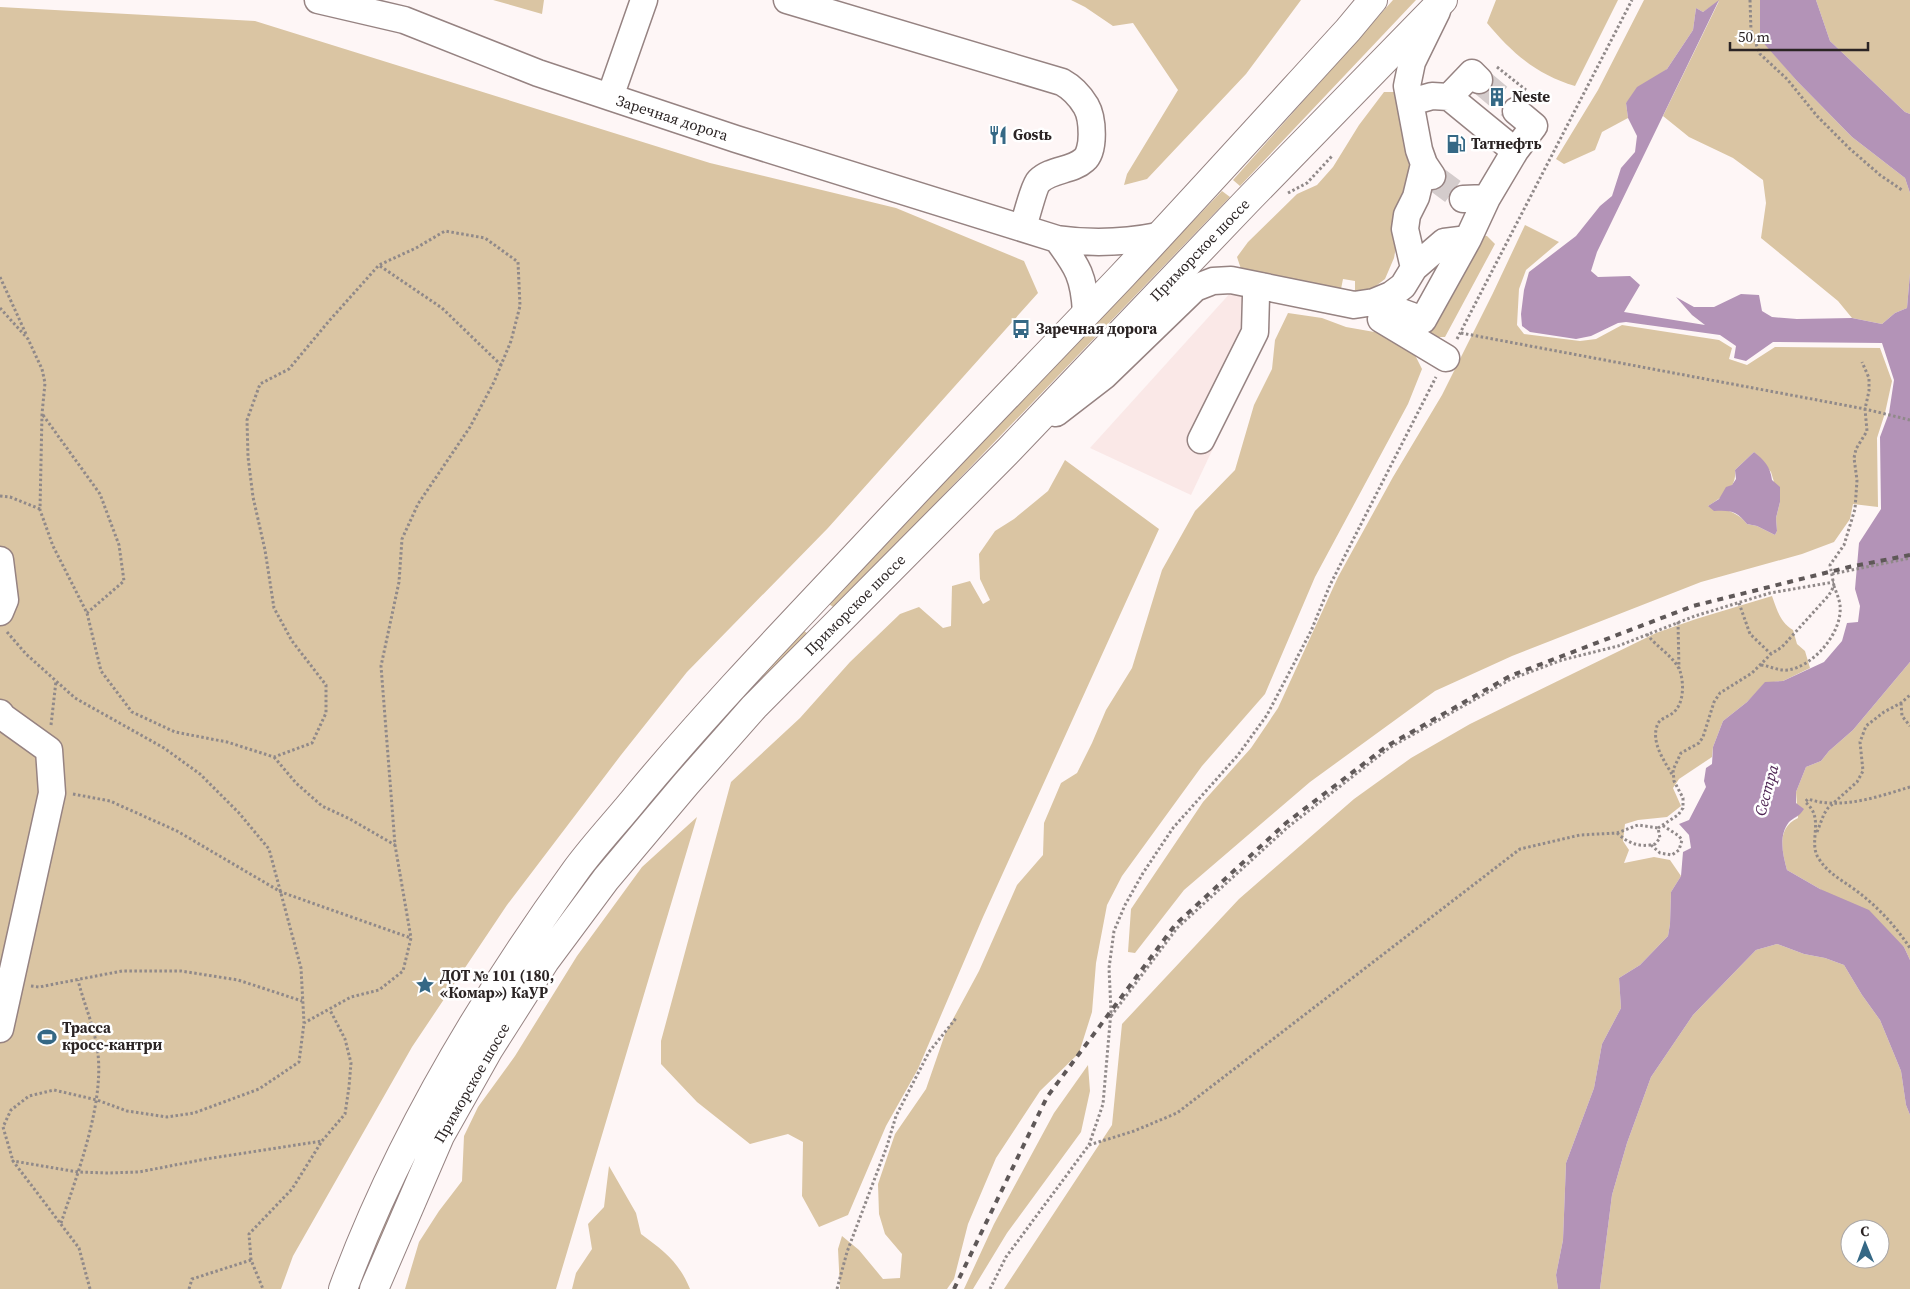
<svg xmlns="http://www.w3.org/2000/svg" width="1910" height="1289" font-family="'Source Serif 4',serif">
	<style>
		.built { fill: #fae8e7 }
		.green { fill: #dac5a3; fill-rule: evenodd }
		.water { fill: #b393b7 }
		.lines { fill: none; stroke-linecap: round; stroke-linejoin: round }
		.minor-tunnel { stroke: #d4cccc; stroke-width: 26; stroke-dasharray: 26 13; stroke-linecap: butt }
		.minor-casing { stroke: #968382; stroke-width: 29 }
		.highway-casing { stroke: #968382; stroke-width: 30 }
		.path { stroke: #908989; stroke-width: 3; stroke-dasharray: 2.5 2.5; stroke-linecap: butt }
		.minor { stroke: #fff; stroke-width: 26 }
		.highway { stroke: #fff; stroke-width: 28 }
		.rail { stroke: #5f5858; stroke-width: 4; stroke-dasharray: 6 6; stroke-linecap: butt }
		.labels { text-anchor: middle; stroke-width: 5; stroke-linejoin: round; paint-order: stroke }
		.poi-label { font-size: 15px; font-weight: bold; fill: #2b2424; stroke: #fff; text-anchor: start }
		.street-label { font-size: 15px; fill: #2b2424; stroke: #fff }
		.water-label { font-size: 16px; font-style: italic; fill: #4d2352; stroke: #fff }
	</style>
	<rect width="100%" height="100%" fill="#fef6f6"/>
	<path class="built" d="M1233,290L1265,299L1270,328L1191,495L1090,448Z"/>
	<path class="green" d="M493,0H544L542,14Z
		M1071,0H1301L1246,74L1147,179L1124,185L1127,174L1178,90L1133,23L1113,26L1085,7Z
		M1393,0H1416L1240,186L1233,180Z
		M1496,0H1618L1575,86C1537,75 1512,53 1487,23Z
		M1644,0H1760L1761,39L1797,81L1852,137L1905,178L1910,193V273L1907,308L1895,313L1882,324L1852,318L1838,301L1761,238L1766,203L1763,180L1733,158L1689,137L1663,116L1719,1L1703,12L1696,8L1693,30L1667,69L1626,103L1628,118L1602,132L1595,150L1564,164L1556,159L1598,90Z
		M1816,0H1910V114L1905,112L1830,41Z
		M0,7L255,21L710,163L896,208L1024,261L1038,293L828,528L687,672L621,755L507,905L412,1047L293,1256L281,1289H0Z
		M1384,92H1396L1412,181L1401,219L1394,258L1385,279L1368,292H1355V281L1343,279L1341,289L1241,269L1237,257L1248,242L1297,194L1317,185L1333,167L1359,125Z
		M1222,191L1230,197L835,608L827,603Z
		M1525,225L1559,242L1526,270L1519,289L1517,325L1524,334L1580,341L1596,339L1622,325L1719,340L1732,348L1729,359L1747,365L1775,347L1880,348L1892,381L1885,413L1877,438L1878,507L1853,504L1850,519L1834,542L1802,554L1701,582L1512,656L1435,691L1310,782L1184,890L1135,953L1128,952L1131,909L1203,802L1251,748L1278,708L1338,577L1393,477L1442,395L1493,293ZM1754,452L1771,472L1780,502L1776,518L1777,531L1775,535L1757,526L1747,524C1737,511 1724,509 1708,506C1722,497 1737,488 1735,470Z
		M1477,235L1487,236L1495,244L1445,337H1434L1425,330Z
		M1288,313L1322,318L1346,327L1397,336L1414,353L1422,369L1408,404L1315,577L1265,694L1202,766L1122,876L1107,905L1096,963L1092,1012L1079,1053L1040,1091L996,1158L968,1224L954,1279L947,1289H840L838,1249L842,1236L859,1250L883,1279L900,1278L902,1254L885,1234L879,1214L878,1184L895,1134L926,1089L945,1034L979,971L1017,885L1043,855L1044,823L1061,783L1077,773L1092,743L1106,710L1132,668L1162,570L1195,511L1235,470L1254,405L1272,369L1275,340Z
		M1065,460L1159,529L983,917L918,1069L886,1126L848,1215L819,1227L802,1196L803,1142L788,1134L750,1144L697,1102L661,1064V1041L731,782L800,718L850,662L900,614L919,607L943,628L951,626L952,586L970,581L983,604L990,600L980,579L979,554L995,531L1014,519L1048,491Z
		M1772,596C1777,610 1780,622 1793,630L1797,644L1805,651L1810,668L1783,681L1765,683L1747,702L1723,721L1713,747L1712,757L1679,779L1673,788L1681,806L1667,817L1638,820L1625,824L1623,841L1629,850L1624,863L1654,857L1670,860L1681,876L1671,892L1670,924L1668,936L1640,965L1619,978L1621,1008L1602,1044L1594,1088L1566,1163L1563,1240L1556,1275L1558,1289H1004L1112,1125L1122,1024L1239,899L1354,799L1411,758L1470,724L1656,633L1696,619Z
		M802,629L809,635L595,875L361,1289H353L364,1261L475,1039L588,872L670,772Z
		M1910,662V960L1904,947L1820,889L1787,870C1782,851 1776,828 1798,818L1796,792L1806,767L1821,761L1829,751L1853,730Z
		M697,817L556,1289H405L419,1242L439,1211L462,1181L464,1136L478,1107L515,1056L577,956L642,867Z
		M1777,944L1804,954L1825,958L1844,965L1862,995L1880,1020L1901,1071L1906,1105L1910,1115V1289H1600L1612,1195L1627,1143L1651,1077L1693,1015L1756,950ZM1850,1229H1880V1259H1850Z
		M1088,1065L1090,1091L1081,1132L1007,1233L973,1289H964L994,1224L1054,1113Z
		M609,1166L636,1213L641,1234C664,1251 679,1262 690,1289H572L576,1273L592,1249L588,1224L604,1207Z"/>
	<path class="water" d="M1719,0L1597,252L1591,271L1598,277L1630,276L1640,285L1624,312L1705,325L1692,315L1676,297L1694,307H1714L1741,294L1759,295L1762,311L1772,317L1797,319L1852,318L1882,324L1895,313L1907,308L1910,273V662L1853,730L1829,751L1821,761L1806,767L1796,792V803L1804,809C1798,818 1794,817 1789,822C1778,836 1783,855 1787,870L1820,889L1869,910L1904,947L1910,960V1115L1906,1105L1901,1071L1880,1020L1862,995L1844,965L1825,958L1804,954L1777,944L1756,950L1693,1015L1651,1077L1627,1143L1612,1195L1600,1289H1558L1556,1275L1563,1240L1566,1163L1594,1088L1602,1044L1621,1008L1619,978L1640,965L1668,936L1670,924L1671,892L1681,876L1683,852L1691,848L1689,835L1679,824L1689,820L1706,787L1704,781L1706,768L1712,764L1713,747L1723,721L1747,702L1765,682L1783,681L1824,662L1842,641L1847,623L1858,622L1860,606L1855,589L1859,543L1881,509L1880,437L1889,413L1894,380L1882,343L1773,342L1746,361L1734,358L1736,346L1720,335L1626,322L1618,323L1591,336L1576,339L1530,332L1522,326L1521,314L1524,290L1529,272L1576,236L1600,206L1612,196L1621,168L1635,152L1637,136L1628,118L1626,103L1637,87L1667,69L1693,30L1696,8L1703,12Z
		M1760,0H1816L1830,41L1905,112L1910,114V193L1905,178L1852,137L1797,81L1760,39Z
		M1754,452C1764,460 1770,466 1772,480L1780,487V502L1776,518L1777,531L1775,535L1757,526L1747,524C1737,511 1730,510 1714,511L1708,506L1719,499L1726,487L1732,485L1736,479L1735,470Z"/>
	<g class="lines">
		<path class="minor-tunnel" d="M1479,80L1516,111
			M1432,176L1463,199"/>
		<g class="minor-casing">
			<path id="minor" d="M318,0L404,20L538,73L736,139L1057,239C1092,244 1123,243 1158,236
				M787,0L1062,82C1073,88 1080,96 1086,106C1093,118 1095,151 1084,160C1072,171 1051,169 1039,181C1034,186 1026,218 1023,227
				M610,97L644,0
				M1449,97L1472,73L1479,80
				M1411,102L1432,96L1449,97L1515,151
				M1432,176L1424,164L1419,150L1407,86L1412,62L1437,11
				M1487,198L1515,151L1534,126L1516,111
				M1057,239C1078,267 1084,277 1086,312
				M1414,268L1405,229L1407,215L1416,197L1424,164
				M1374,302L1423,320L1468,239
				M1381,319L1446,358
				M1056,413L1104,376L1195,288L1213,281L1231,280L1354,305L1374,302L1391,295L1403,286L1414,268L1444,242L1468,239L1487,198L1463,199
				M1201,440L1255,332L1256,296L1261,286
				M0,560L5,600L0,612
				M0,713L3,717L49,750L52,793L0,1029"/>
		</g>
		<g class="highway-casing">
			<path id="highway" d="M343,1289C398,1140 483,998 576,870C595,844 618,820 638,795C718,699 806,609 891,518C967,437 1045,357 1122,276C1198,195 1273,112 1348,30L1373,0
				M374,1289L440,1136L489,1049L545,961L606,879L686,784L754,707L1009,450L1247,201L1443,0"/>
		</g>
		<path class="path" d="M1750,0L1751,31L1760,54L1787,79L1817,116L1849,148L1880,175L1902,190
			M1497,67L1526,90
			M1288,193L1307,183L1333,155
			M380,266L442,308L501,365
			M0,277L26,334
			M0,308L28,339L42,369L45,383L42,414L40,510L53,546L87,613L101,671L132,712L175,732L227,742L274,757L312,743L326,713V685L292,641L274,608L265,550L253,497L248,457L247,420L260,384L289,369L329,321L379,265L416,248L445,231L485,238L518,262L520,306L511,341L494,382L470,427L418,504L402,539L399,582L381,666L395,845L411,938L403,971L379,990L351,997L304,1023L299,1062L259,1089L194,1113L167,1117L127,1111L97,1100L54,1090L29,1096L11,1110L3,1127L13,1161
			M1461,333L1865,409L1910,420
			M1457,339L1632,0
			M43,415L100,494L119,545L124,581L87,613
			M0,496L10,497L40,509
			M1832,574L1910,558
			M1739,603L1750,634L1771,654
			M1678,622L1679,669
			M7,632L26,654L75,698L164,748L200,774L239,813L269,849L301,968L304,1023
			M1647,634C1656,647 1674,656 1680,671C1684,683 1684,703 1674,712C1669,717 1659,718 1657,726C1651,743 1665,762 1673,776
			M1761,665C1770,666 1778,671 1788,670C1814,666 1843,632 1840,605C1839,598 1836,592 1834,586
			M1901,703L1902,716L1910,726
			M51,725L56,681
			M274,757L296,783L322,806L350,819L395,845
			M1910,787C1877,797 1841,810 1808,799L1805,802C1826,818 1807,842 1819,859C1828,873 1840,879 1854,889C1876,905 1895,925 1910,948
			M73,794L110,801L177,831L281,892L411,938
			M1658,828L1678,815L1683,808V798L1674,781L1673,770L1681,753L1699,743L1703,737L1714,702L1720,693L1752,673L1771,654L1782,647L1829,595L1834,586L1830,565L1844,545L1855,509L1857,480L1854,458L1856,449L1867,431L1865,409L1869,391V378L1862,362
			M1817,832L1824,814L1828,808L1857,782L1863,771L1860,742L1866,726L1884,712L1901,703L1910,695
			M1651,845L1660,853L1672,855L1679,850L1682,840L1679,836L1662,825
			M31,986L39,987L122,971H181L238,980L302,1001
			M1111,1016L1177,928L1288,827L1389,748L1511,679L1562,660L1618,646L1695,616L1770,593L1834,582
			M1089,1145L1134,1131L1177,1113L1520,849L1580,835L1617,833L1638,825L1658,828L1660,838L1655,844C1639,848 1628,843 1617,833
			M61,1223C78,1172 108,1095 96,1042C92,1021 83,1001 78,980
			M251,1260L249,1234L292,1189L322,1141L345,1114L349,1087L351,1063L345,1039L330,1010
			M90,1289L79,1248L13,1161L78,1172L107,1173L139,1172L206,1159L322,1141
			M189,1289L192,1279L251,1260L263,1289
			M837,1289L847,1252L887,1146L896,1116L929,1052L957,1017
			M990,1289L1006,1257L1089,1145L1103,1104L1111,1011L1109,968L1114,931L1125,905L1143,873L1173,828L1238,755L1267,715L1311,631L1330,585L1436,377"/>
		<use href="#minor" class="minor"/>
		<use href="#highway" class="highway"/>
		<path class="rail" d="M954,1289L1047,1097L1175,925L1286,823L1387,746L1510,676L1693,606L1849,567L1910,555"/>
	</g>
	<defs>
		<g id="building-bare" transform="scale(1.5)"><path d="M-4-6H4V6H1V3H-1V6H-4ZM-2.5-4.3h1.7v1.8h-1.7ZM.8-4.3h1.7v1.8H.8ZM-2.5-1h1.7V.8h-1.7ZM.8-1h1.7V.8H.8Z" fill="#356885" stroke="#fff" stroke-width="2.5" paint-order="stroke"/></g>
		<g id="restaurant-bare" transform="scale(1.5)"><path d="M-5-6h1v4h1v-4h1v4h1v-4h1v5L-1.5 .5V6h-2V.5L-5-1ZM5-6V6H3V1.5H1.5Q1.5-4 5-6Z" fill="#356885" stroke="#fff" stroke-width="2.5" paint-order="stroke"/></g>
		<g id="fuel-bare" transform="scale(1.5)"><path d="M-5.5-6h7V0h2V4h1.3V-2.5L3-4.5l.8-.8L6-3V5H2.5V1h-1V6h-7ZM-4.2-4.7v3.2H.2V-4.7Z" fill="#356885" stroke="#fff" stroke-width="2.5" paint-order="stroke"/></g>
		<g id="bus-bare" transform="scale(1.5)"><path d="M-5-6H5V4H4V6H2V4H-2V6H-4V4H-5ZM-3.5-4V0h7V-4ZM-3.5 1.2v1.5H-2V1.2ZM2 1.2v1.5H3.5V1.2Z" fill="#356885" stroke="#fff" stroke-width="2.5" paint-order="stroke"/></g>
		<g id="sight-bare" transform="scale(1.5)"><path d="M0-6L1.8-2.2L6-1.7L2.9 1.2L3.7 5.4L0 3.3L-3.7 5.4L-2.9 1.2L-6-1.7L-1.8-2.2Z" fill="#356885" stroke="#fff" stroke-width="2.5" paint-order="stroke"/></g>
		<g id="stadium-bare" transform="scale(1.5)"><path d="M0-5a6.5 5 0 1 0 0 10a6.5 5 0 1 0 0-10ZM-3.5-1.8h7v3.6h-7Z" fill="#356885" stroke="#fff" stroke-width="2.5" paint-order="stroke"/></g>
	</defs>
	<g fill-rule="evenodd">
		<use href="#building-bare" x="1497" y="97"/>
		<use href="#restaurant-bare" x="998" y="135"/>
		<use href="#fuel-bare" x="1456" y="144"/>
		<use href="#bus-bare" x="1021" y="329"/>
		<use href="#sight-bare" x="425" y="985"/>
		<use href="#stadium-bare" x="47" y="1037"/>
	</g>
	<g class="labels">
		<g class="poi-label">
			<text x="1512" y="102">Neste</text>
			<text x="1013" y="140">Gostь</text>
			<text x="1471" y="149">Татнефть</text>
			<text x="1036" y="334">Заречная дорога</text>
			<text x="440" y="981">ДОТ № 101 (180,<tspan x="440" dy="17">«Комар») КаУР</tspan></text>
			<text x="62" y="1033">Трасса<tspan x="62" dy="17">кросс-кантри</tspan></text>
		</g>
		<g class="street-label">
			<text transform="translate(672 118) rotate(18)" y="5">Заречная дорога</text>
			<text transform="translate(1200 250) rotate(-46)" y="5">Приморское шоссе</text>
			<text transform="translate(855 605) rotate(-45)" y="5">Приморское шоссе</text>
			<text transform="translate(472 1083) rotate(-60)" y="5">Приморское шоссе</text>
		</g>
		<g class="water-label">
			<text transform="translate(1766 790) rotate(-75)" y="6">Сестра</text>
		</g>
	</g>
	<g transform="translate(1865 1244) rotate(359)"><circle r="24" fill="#ffffff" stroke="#aaa7a7"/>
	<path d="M0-4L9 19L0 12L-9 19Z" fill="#356885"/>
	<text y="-8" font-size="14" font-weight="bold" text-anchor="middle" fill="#2b2424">С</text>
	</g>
	<path d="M1730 42v8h138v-8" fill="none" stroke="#2b2424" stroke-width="2.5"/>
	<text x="1738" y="42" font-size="15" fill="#2b2424" stroke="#ffffff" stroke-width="4" paint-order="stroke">50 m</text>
</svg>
